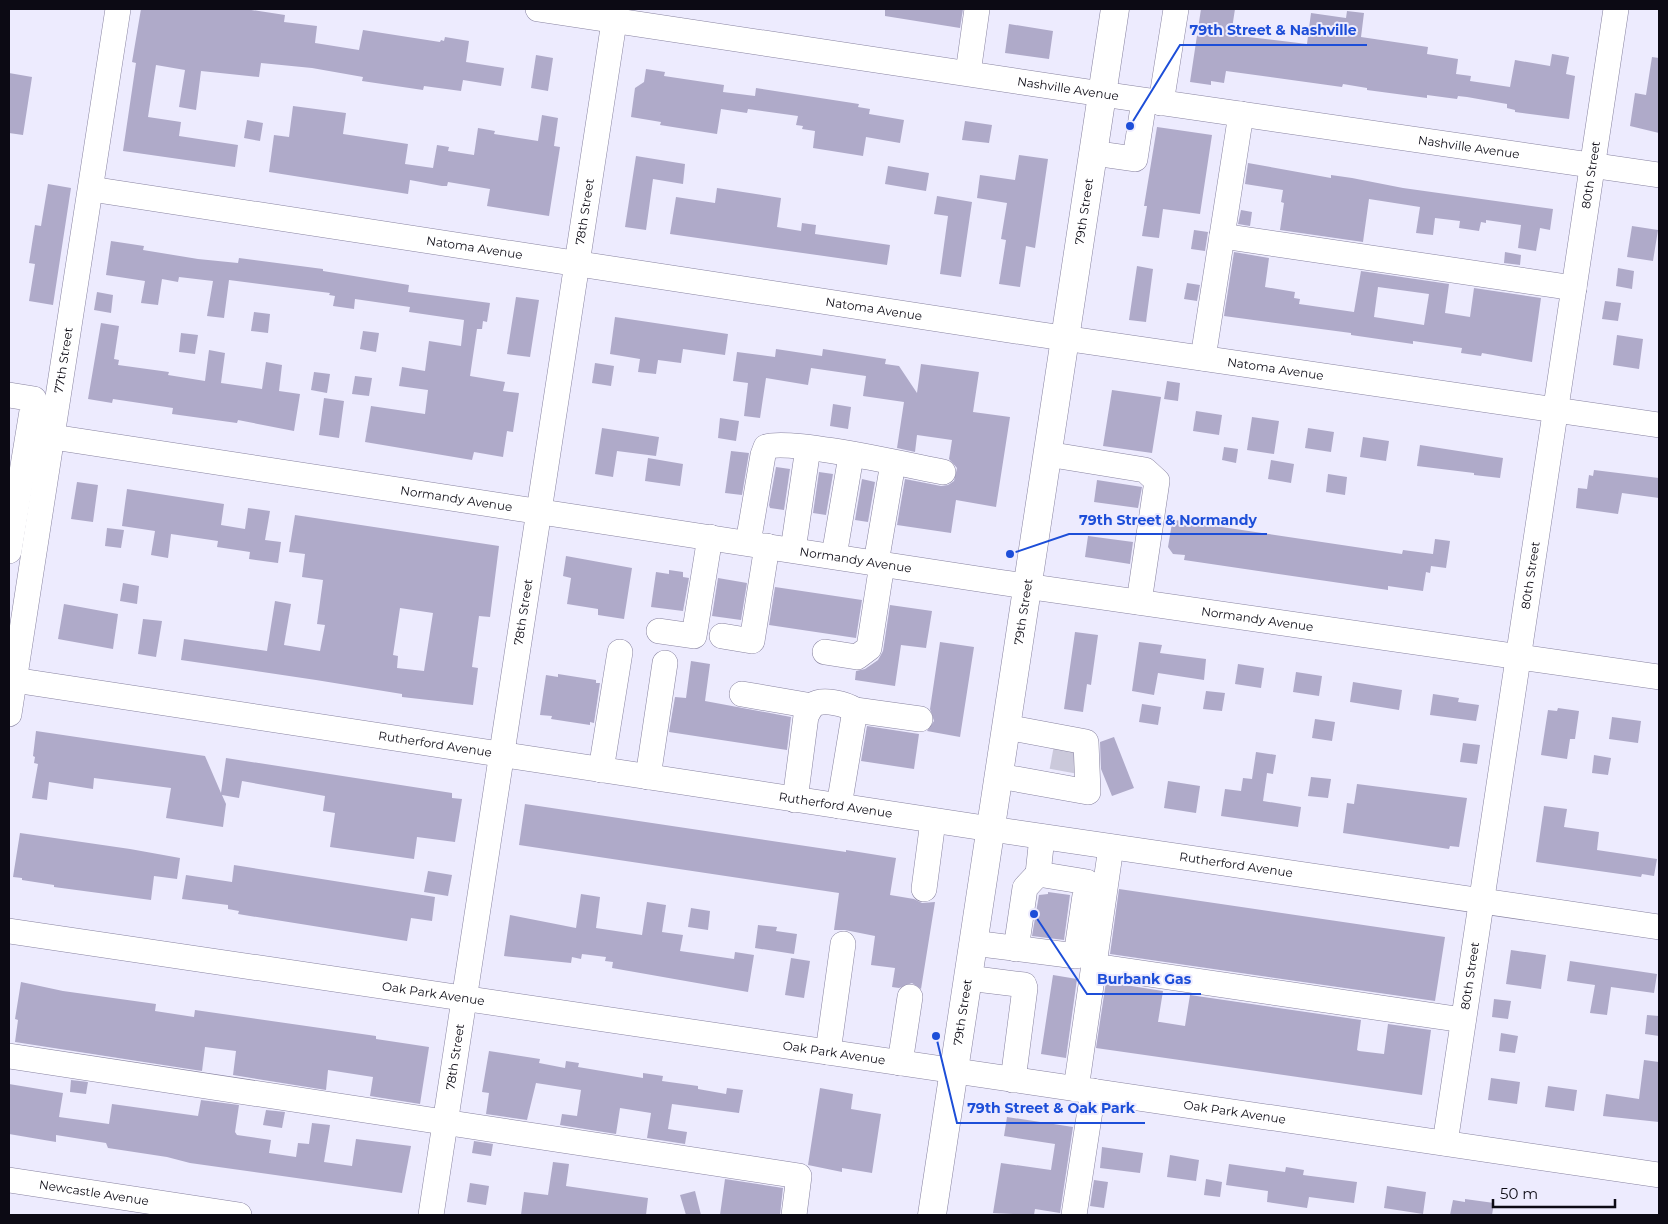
<svg xmlns="http://www.w3.org/2000/svg" width="1668" height="1224" font-family="Montserrat,sans-serif">
	<style>
		.building { fill: #afaac9; fill-rule: evenodd }
		.lines { fill: none; stroke-linecap: round; stroke-linejoin: round }
		.minor-tunnel { stroke: #cbc9db; stroke-width: 25; stroke-dasharray: 25 12; stroke-linecap: butt }
		.minor-casing { stroke: #8883a0; stroke-width: 26 }
		.major-casing { stroke: #8883a0; stroke-width: 29 }
		.minor { stroke: #fff; stroke-width: 25 }
		.major { stroke: #fff; stroke-width: 28 }
		.labels { text-anchor: middle; stroke-width: 4; stroke-linejoin: round; paint-order: stroke }
		.street-label { font-size: 12px; fill: #0c0a14; stroke: #edebfe }
		.leader { fill: none; stroke: #1d4ed8; stroke-width: 2 }
		.callout-dot { fill: #1d4ed8; stroke: #edebfe; stroke-width: 2 }
		.callout-label { font-size: 14px; text-anchor: middle; font-weight: bold; fill: #1d4ed8; stroke: #edebfe; stroke-width: 4; stroke-linejoin: round; paint-order: stroke }
	</style>
	<rect width="100%" height="100%" fill="#edebfe"/>
	<path class="building" d="M141,9H245L285,15L284,22L317,26L315,43L359,50L363,30L440,42L441,40L444,41L445,37L469,41L466,62L504,68L501,86L463,80L461,91L424,86L423,90L362,81L363,77L312,68L261,63L259,77L201,71L196,110L179,107L185,70L156,65L148,117L181,122L179,136L238,145L235,167L123,151L136,63L132,62Z
		M885,9H963L960,28L885,16Z
		M1201,9H1235L1231,35L1307,44L1311,13L1346,18L1347,11L1364,13L1361,37L1428,47L1427,54L1458,59L1456,74L1471,76L1470,81L1510,87L1515,60L1550,66L1552,54L1569,57L1566,74L1575,76L1569,119L1515,112V110L1507,108V104L1467,97L1458,96L1457,99L1427,95V98L1367,90V88L1343,84L1342,87L1226,71L1224,83L1211,81V85L1190,82Z
		M1009,24L1053,31L1049,59L1005,53Z
		M536,55L553,58L548,91L531,88Z
		M1652,57L1659,58V133L1630,126L1635,93L1646,95Z
		M646,69L665,72L664,76L724,85L723,92L755,96L756,88L859,104L858,107L870,109L869,114L904,120L900,143L866,137L863,156L813,148L815,131L802,129L803,126L796,125L798,116L748,109L747,113L721,109L717,134L660,125L661,122L631,117L635,88L644,82Z
		M9,73L32,77L23,135L9,133Z
		M293,106L346,113L343,134L408,144L405,164L433,168L437,145L449,147L448,151L474,155L478,128L495,131L494,134L538,141L542,115L558,118L554,146L560,147L549,216L487,206L490,189L448,182L447,186H442L410,180L408,194L269,172L274,135L289,137Z
		M247,120L263,123L260,141L244,138Z
		M965,121L992,125L989,143L962,140Z
		M1157,127L1212,135L1200,214L1163,209L1159,238L1142,236L1147,206H1144Z
		M1019,155L1048,159L1035,248L1026,246L1020,287L999,284L1006,240L1001,239L1007,203L977,198L980,175L1015,180Z
		M636,156L685,164L683,184L653,179L646,230L625,227Z
		M1248,163L1331,178V175L1352,178L1403,188L1553,209L1550,230L1540,228L1536,251L1518,248L1521,225L1486,220V223L1481,222L1479,231L1459,228L1460,221L1435,218L1433,235L1416,233L1420,207L1369,199L1363,242L1280,230L1284,203L1281,202L1283,190L1245,184Z
		M888,166L929,173L926,191L885,184Z
		M48,184L71,188L53,305L29,301L35,264L29,263L35,225L41,226Z
		M717,188L781,198L777,227L801,231L802,223L816,225L815,234L890,245L887,265L670,234L676,197L715,203Z
		M937,196L972,202L961,277L940,274L948,216L934,214Z
		M1241,210L1252,212L1250,226L1238,224Z
		M1632,226L1658,230L1653,261L1627,257Z
		M1194,230L1208,232L1205,251L1191,249Z
		M111,241L144,246L143,250L198,259L238,263L239,258L323,269V271L409,285L408,292L490,303L487,322L483,321L482,329H477L470,376L505,382L503,391L519,393L513,432L507,431L503,457L474,452L472,460L365,442L371,406L425,414L428,390L399,386L402,367L425,371L429,341L461,346L464,320L409,312L410,307L355,299L354,309L333,306L335,296L329,295L330,293L229,280L224,318L207,316L213,281L179,277L178,282L162,279L158,305L141,303L145,281L106,275Z
		M1234,252L1269,258L1265,287L1295,292L1294,298L1300,299L1299,304L1354,312L1361,271L1449,284L1445,313L1470,317L1474,288L1541,298L1532,362L1482,353L1481,356L1461,353L1462,348L1413,341V344L1351,335V333L1224,316ZM1378,287L1429,294L1424,325L1374,317Z
		M1505,252L1521,255L1520,265L1504,263Z
		M1137,266L1153,269L1146,322L1129,320Z
		M1618,268L1634,271L1632,289L1616,286Z
		M1187,283L1200,285L1197,301L1184,299Z
		M97,292L113,295L111,313L94,310Z
		M516,297L539,300L530,357L507,354Z
		M1605,301L1621,303L1618,321L1602,319Z
		M254,312L270,314L268,333L251,331Z
		M615,317L728,334L725,355L683,349L681,363L658,360L656,374L638,372L640,359L610,354Z
		M101,323L119,326L114,359L119,360L118,365L169,372L168,375L205,381L209,350L225,353L221,383L262,389L266,362L282,365L279,391L300,394L294,431L238,420L237,423L172,414L173,408L113,399L112,403L88,399Z
		M363,331L379,333L376,352L360,349Z
		M181,333L198,335L195,354L179,352Z
		M1617,335L1643,339L1639,369L1613,365Z
		M776,349L822,356L823,349L886,359L885,364L899,366L917,393L921,364L979,372L973,412L1010,417L996,507L956,500L951,533L897,525L905,479L941,486L948,485L954,481L957,468L949,459L952,440L917,435L915,452L897,448L904,402L863,396L866,376L811,368L808,385L766,378L760,418L744,416L748,383L733,381L737,352L775,357Z
		M595,363L614,366L611,386L592,383Z
		M314,372L330,374L327,393L311,390Z
		M355,376L372,378L369,396L352,394Z
		M1167,381L1180,383L1178,401L1164,399Z
		M1112,390L1161,397L1152,453L1103,446Z
		M324,398L344,401L339,438L319,435Z
		M833,404L851,407L848,429L830,426Z
		M1196,411L1222,415L1219,435L1193,431Z
		M1252,417L1279,421L1274,454L1247,450Z
		M720,418L739,421L736,441L718,438Z
		M602,428L659,437L656,456L617,451L613,477L595,474Z
		M1308,428L1334,432L1331,452L1305,448Z
		M1363,437L1389,441L1386,461L1360,457Z
		M1420,445L1503,458L1500,478L1474,475V473L1417,466Z
		M1224,447L1238,449L1236,463L1222,460Z
		M731,451L749,453L742,495L725,493Z
		M648,458L683,464L680,486L645,481Z
		M1271,460L1294,464L1291,483L1268,479Z
		M776,467L790,469L784,510L770,508L769,505Z
		M1594,470L1659,478V498L1622,493L1618,514L1576,508L1578,488L1587,489L1589,475L1593,476Z
		M819,472L833,474L826,515L813,513Z
		M1328,474L1347,477L1345,495L1326,492Z
		M862,479L875,482L868,522L855,520Z
		M1097,480L1142,487L1138,508L1094,502Z
		M77,482L98,485L93,522L71,519Z
		M127,489L224,504L221,525L245,529L248,508L270,511L265,540L281,542L278,563L249,559L250,552L217,547L218,541L171,534L168,558L151,555L155,531L122,526Z
		M295,515L499,546L490,617L479,616L472,667L478,668L473,705L402,697V694L316,680L181,660L184,639L267,651L275,601L291,604L284,645L320,651L325,625L317,624L323,580L302,577L305,554L289,552ZM400,608L433,613L424,671L397,668L398,656L393,655Z
		M1175,520L1402,554L1403,550L1433,554L1435,539L1450,541L1446,568L1431,566L1430,573L1426,572L1423,591L1388,586V590L1184,560L1185,555L1173,554L1168,547L1172,523L1175,524Z
		M107,528L124,530L121,548L105,546Z
		M1088,536L1133,542L1130,564L1085,557Z
		M566,556L632,568L624,619L598,615V609L567,604L571,578L563,576Z
		M669,570L683,572V577L689,578L683,611L651,607L656,572L669,574Z
		M718,578L747,583L741,620L712,616Z
		M123,583L139,586L137,604L120,601Z
		M775,587L862,600L856,638L769,625Z
		M64,604L118,614L113,649L58,639Z
		M890,605L932,611L926,648L901,645L895,686L855,680L856,671L865,669L878,660L883,651Z
		M143,619L162,621L156,657L138,654Z
		M1075,632L1098,635L1091,685L1087,684L1083,712L1064,709Z
		M940,642L974,647L960,737L927,731L934,721L930,709Z
		M1139,642L1162,645L1160,653L1206,659L1204,680L1158,673L1154,695L1132,691Z
		M691,661L710,664L705,701L791,717L787,750L669,732L675,697L686,698Z
		M1238,664L1264,668L1261,688L1235,684Z
		M1296,672L1322,676L1319,696L1293,692Z
		M558,674L596,680V683H600L594,723L590,722V725L551,719L552,716L540,715L546,675L558,677Z
		M1353,682L1402,690L1399,710L1350,702Z
		M1206,691L1225,693L1222,711L1203,709Z
		M1433,694L1459,698L1458,702L1479,705L1476,721L1430,715Z
		M1142,704L1161,707L1158,725L1139,722Z
		M1558,708L1579,711L1575,739H1570L1567,759L1541,755L1548,710L1557,711Z
		M1612,717L1641,721L1638,743L1609,739Z
		M1315,719L1335,722L1332,741L1312,738Z
		M867,726L919,734L914,769L861,761Z
		M36,731L205,756L221,793L226,758L452,793V798L462,799L455,842L417,837L414,859L330,847L335,813L323,811L325,796L242,781L239,798L222,795L226,804L223,827L166,818L171,788L94,778L93,789L49,782L47,800L32,798L38,764L34,763L35,757L33,756Z
		M1114,737L1134,788L1112,796L1101,769L1100,742Z
		M1463,743L1480,745L1477,764L1460,762Z
		M1256,752L1276,755L1273,774L1267,773L1263,801L1301,807L1298,827L1221,816L1225,789L1241,791L1243,778L1252,779Z
		M1594,755L1611,758L1608,775L1592,773Z
		M1311,777L1331,779L1328,798L1308,796Z
		M1168,781L1200,786L1196,813L1164,808Z
		M1357,784L1467,798L1459,847L1450,846L1449,849L1343,833L1347,803L1354,804Z
		M525,804L846,852V850L896,858L890,895L914,899L922,903L935,902L921,989L912,983L899,988L892,987L895,968L871,965L875,936L845,930H834L839,893L519,845Z
		M1544,806L1567,809L1564,827L1599,832L1597,850L1657,859L1654,876L1642,874L1641,877L1536,862Z
		M20,833L130,849L180,858L177,879L154,876L151,900L54,887V885L22,880V878L13,877Z
		M234,865L435,897L432,921L411,918L407,941L238,914L239,911L228,909V905L182,899L186,875L232,882Z
		M428,871L452,875L448,896L424,892Z
		M1119,889L1445,937L1435,1001L1110,954Z
		M1048,892L1070,895L1064,940L1032,936L1039,895L1048,894Z
		M581,894L600,897L596,928L642,935L647,902L666,905L662,932L683,935L680,951L734,959L735,952L754,955L748,992L612,968L613,962L605,961L606,957L582,954L581,959L572,957L571,963L504,956L510,915L576,928Z
		M691,908L710,911L708,930L688,927Z
		M758,925L777,927L776,931L797,934L794,954L755,948Z
		M1511,950L1546,955L1541,989L1506,984Z
		M791,958L810,961L804,998L785,995Z
		M1570,961L1657,974L1654,993L1611,987L1607,1015L1590,1013L1595,985L1567,981Z
		M1053,975L1077,979L1066,1058L1041,1054Z
		M21,982L63,991L156,1004L155,1011L194,1017L195,1010L376,1036V1039L429,1047L420,1104L370,1096L373,1077L328,1070L326,1090L233,1075L236,1051L205,1047L202,1071L15,1042L18,1020L15,1019Z
		M1106,982L1163,991L1158,1022H1160L1185,1026L1190,995L1361,1020L1357,1050L1359,1051L1384,1054L1388,1024L1431,1030L1422,1095L1096,1048Z
		M1494,999L1511,1001L1508,1019L1492,1017Z
		M1647,1015L1659,1016V1036L1645,1034Z
		M1501,1033L1518,1036L1515,1053L1499,1051Z
		M489,1051L540,1059L539,1063L565,1068L566,1061L579,1063L578,1067L643,1078V1073L663,1076L662,1081L698,1086V1089L726,1094L727,1088L743,1090L739,1113L672,1104L668,1129L687,1132L685,1144L647,1138L651,1113L620,1108L616,1134L560,1125L562,1114L577,1116L581,1090L536,1083L527,1120L486,1114L489,1093L482,1092Z
		M1644,1060L1659,1062V1122L1603,1116L1606,1094L1639,1099Z
		M1491,1078L1520,1082L1517,1104L1488,1100Z
		M71,1080L88,1082L86,1094L70,1092Z
		M9,1084L63,1093L59,1117L109,1124L112,1104L198,1116L201,1100L239,1105L235,1132L237,1135L271,1140L269,1153L296,1157L298,1143L309,1144L312,1123L330,1125L324,1162L352,1166L356,1139L411,1146L402,1193L190,1163L167,1157L108,1148L106,1143L56,1135V1142L9,1134Z
		M1548,1086L1577,1090L1574,1111L1545,1107Z
		M820,1088L853,1094L851,1109L881,1114L872,1173L842,1168V1172L808,1165Z
		M266,1110L285,1112L282,1128L263,1125Z
		M1007,1117L1073,1127L1060,1213L1035,1209L1034,1215L993,1213L1001,1163L1051,1170L1055,1144L1004,1136Z
		M474,1141L493,1144L491,1156L472,1153Z
		M1102,1147L1143,1153L1140,1173L1100,1168Z
		M1170,1155L1199,1160L1196,1181L1167,1177Z
		M553,1162L569,1164L566,1186L648,1198L646,1215H521L524,1192L548,1195Z
		M1229,1164L1285,1172L1286,1167L1304,1170L1303,1175L1357,1182L1354,1203L1309,1197L1307,1208L1267,1202L1268,1191L1226,1185Z
		M725,1179L783,1188L780,1215H720Z
		M1206,1179L1222,1182L1220,1197L1204,1195Z
		M1094,1180L1108,1182L1104,1208L1090,1206Z
		M470,1183L489,1186L486,1205L467,1202Z
		M1387,1186L1426,1192L1423,1214L1384,1208Z
		M695,1191L701,1215H686L680,1195Z
		M1465,1199L1494,1203L1492,1215H1450L1453,1200L1465,1202Z"/>
	<g class="lines">
		<path class="minor-tunnel" d="M1062,771L1066,749"/>
		<g class="minor-casing">
			<g id="minor">
				<path id="s1" d="M538,9L1102,94L1659,175"/>
				<path d="M968,73L977,9"/>
				<path d="M1161,103L1176,9"/>
				<path d="M1093,153L1135,159L1144,101"/>
				<path id="s2" d="M91,189L1036,334L1659,425"/>
				<path d="M1222,236L1574,288"/>
				<path d="M1203,358L1241,114"/>
				<path d="M9,395L34,399L9,551"/>
				<path id="s3" d="M53,437L998,582L1659,677"/>
				<path d="M1047,454L1145,470L1157,481L1139,602"/>
				<path d="M748,543L763,455L766,447C789,438 911,466 943,472"/>
				<path d="M793,550L808,448"/>
				<path d="M834,556L851,456"/>
				<path d="M876,563L893,463"/>
				<path d="M659,631L694,636L710,537"/>
				<path d="M722,636L752,641L767,546"/>
				<path d="M825,652L857,657L869,648L882,564"/>
				<path id="s4" d="M14,680L991,829L1659,927"/>
				<path d="M742,694L812,706"/>
				<path d="M855,710L920,719"/>
				<path id="s5" d="M9,714L118,9"/>
				<path d="M601,770L620,652"/>
				<path d="M999,776L1088,792L1086,742L1006,727"/>
				<path d="M648,777L665,663"/>
				<path d="M795,800L806,716C808,713 810,708 813,705C822,698 846,704 855,710L839,806"/>
				<path d="M924,889L933,821"/>
				<path id="s6" d="M9,931L1659,1175"/>
				<path d="M973,943L1076,956L1087,882L1038,874L1042,837"/>
				<path d="M1016,949L1025,888L1038,874"/>
				<path d="M1094,966L1463,1020"/>
				<path d="M968,978L1024,985L1025,988L1013,1080"/>
				<path d="M828,1052L843,944"/>
				<path d="M9,1056L799,1176L794,1215"/>
				<path d="M900,1063L910,997"/>
				<path d="M1076,1089L1111,847"/>
				<path id="s7" d="M1445,1143L1616,9"/>
				<path id="s8" d="M9,1180L239,1215"/>
				<path id="s9" d="M431,1215L616,9"/>
				<path d="M1074,1215L1093,1091"/>
			</g>
		</g>
		<g class="major-casing">
			<g id="major">
				<path id="s10" d="M932,1215L1115,9"/>
			</g>
		</g>
		<use href="#minor" class="minor"/>
		<use href="#major" class="major"/>
	</g>
	<g class="labels">
		<g class="street-label">
			<text dy="4" stroke="none"><textPath href="#s1" startOffset="536">Nashville Avenue</textPath></text>
			<text dy="4" stroke="none"><textPath href="#s1" startOffset="941">Nashville Avenue</textPath></text>
			<text dy="4" stroke="none"><textPath href="#s7" startOffset="979">80th Street</textPath></text>
			<text dy="4" stroke="none"><textPath href="#s9" startOffset="1015">78th Street</textPath></text>
			<text dy="4" stroke="none"><textPath href="#s10" startOffset="1015">79th Street</textPath></text>
			<text dy="4" stroke="none"><textPath href="#s2" startOffset="388">Natoma Avenue</textPath></text>
			<text dy="4" stroke="none"><textPath href="#s2" startOffset="792">Natoma Avenue</textPath></text>
			<text dy="4" stroke="none"><textPath href="#s5" startOffset="358">77th Street</textPath></text>
			<text dy="4" stroke="none"><textPath href="#s2" startOffset="1198">Natoma Avenue</textPath></text>
			<text dy="4" stroke="none"><textPath href="#s3" startOffset="408">Normandy Avenue</textPath></text>
			<text dy="4" stroke="none"><textPath href="#s3" startOffset="812">Normandy Avenue</textPath></text>
			<text dy="4" stroke="none"><textPath href="#s7" startOffset="574">80th Street</textPath></text>
			<text dy="4" stroke="none"><textPath href="#s9" startOffset="610">78th Street</textPath></text>
			<text dy="4" stroke="none"><textPath href="#s10" startOffset="610">79th Street</textPath></text>
			<text dy="4" stroke="none"><textPath href="#s3" startOffset="1218">Normandy Avenue</textPath></text>
			<text dy="4" stroke="none"><textPath href="#s4" startOffset="426">Rutherford Avenue</textPath></text>
			<text dy="4" stroke="none"><textPath href="#s4" startOffset="831">Rutherford Avenue</textPath></text>
			<text dy="4" stroke="none"><textPath href="#s4" startOffset="1236">Rutherford Avenue</textPath></text>
			<text dy="4" stroke="none"><textPath href="#s7" startOffset="169">80th Street</textPath></text>
			<text dy="4" stroke="none"><textPath href="#s6" startOffset="429">Oak Park Avenue</textPath></text>
			<text dy="4" stroke="none"><textPath href="#s10" startOffset="205">79th Street</textPath></text>
			<text dy="4" stroke="none"><textPath href="#s6" startOffset="834">Oak Park Avenue</textPath></text>
			<text dy="4" stroke="none"><textPath href="#s9" startOffset="160">78th Street</textPath></text>
			<text dy="4" stroke="none"><textPath href="#s6" startOffset="1239">Oak Park Avenue</textPath></text>
			<text dy="4" stroke="none"><textPath href="#s8" startOffset="86">Newcastle Avenue</textPath></text>
		</g>
	</g>
	<path class="leader" d="M1130 126L1180 45H1367M1010 554L1069 534H1267M1034 914L1087 994H1201M936 1036L957 1123H1145"/>
	<g class="callout-dot">
		<circle cx="1130" cy="126" r="5"/>
		<circle cx="1010" cy="554" r="5"/>
		<circle cx="1034" cy="914" r="5"/>
		<circle cx="936" cy="1036" r="5"/>
	</g>
	<g class="callout-label">
		<text x="1273" y="35">79th Street &amp; Nashville</text>
		<text x="1168" y="525">79th Street &amp; Normandy</text>
		<text x="1144" y="984">Burbank Gas</text>
		<text x="1051" y="1113">79th Street &amp; Oak Park</text>
	</g>
	<rect width="1668" height="1224" fill="none" stroke="#0c0a14" stroke-width="20"/>
	<path d="M1493 1199v8h122v-8" fill="none" stroke="#0c0a14" stroke-width="2.5"/>
	<text x="1500" y="1199" font-size="15" fill="#0c0a14" stroke="#edebfe" stroke-width="4" paint-order="stroke">50 m</text>
</svg>
